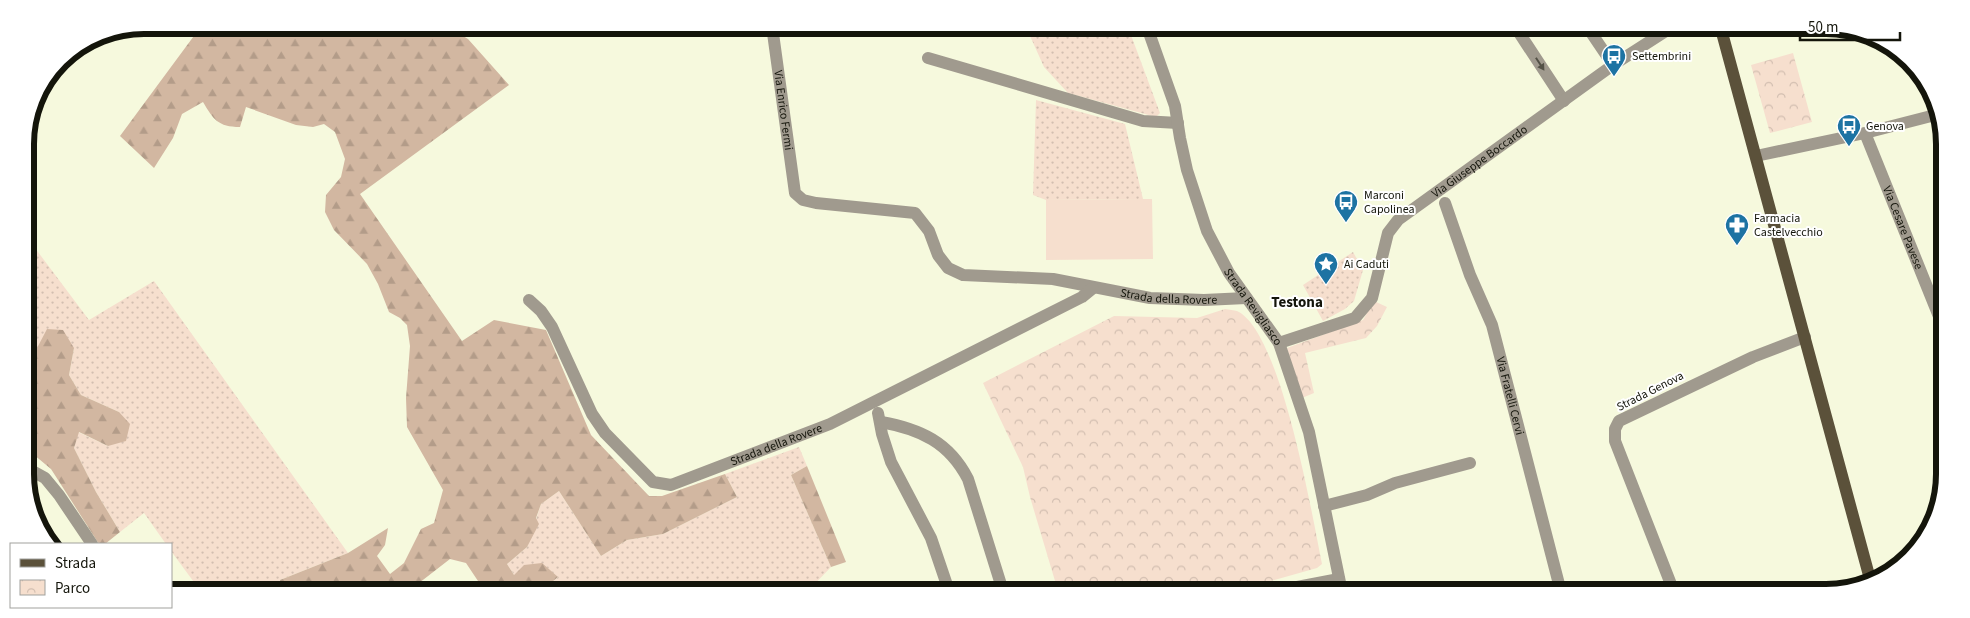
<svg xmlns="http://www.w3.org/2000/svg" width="1970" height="618" font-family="'Source Sans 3',sans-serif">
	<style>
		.grass { fill: url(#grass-dots) }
		.forest { fill: url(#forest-firs) }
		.park { fill: url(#park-crowns) }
		.pitch { fill: #f6dfce }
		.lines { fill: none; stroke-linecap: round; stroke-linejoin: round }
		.minor { stroke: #a09a8e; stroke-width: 12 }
		.tertiary { stroke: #a09a8e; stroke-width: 12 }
		.primary { stroke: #5b513a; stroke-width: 12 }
		.oneway { fill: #535146 }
		.labels { text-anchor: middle; stroke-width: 4; stroke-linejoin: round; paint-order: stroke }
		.poi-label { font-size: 12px; fill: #14150b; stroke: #fff; text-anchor: start }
		.street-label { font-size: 12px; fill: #14150b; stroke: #fff }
		.quarter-label { font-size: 15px; font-weight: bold; fill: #14150b; stroke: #fff }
		.rim { fill: none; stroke: #14150b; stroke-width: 6 }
	</style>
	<defs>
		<pattern id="grass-dots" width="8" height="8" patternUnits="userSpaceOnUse" patternTransform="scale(1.25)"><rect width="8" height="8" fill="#f6dfce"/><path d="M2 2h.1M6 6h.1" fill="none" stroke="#d2beb0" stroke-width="1.8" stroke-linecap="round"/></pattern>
		<pattern id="forest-firs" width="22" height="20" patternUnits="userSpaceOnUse" patternTransform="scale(1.25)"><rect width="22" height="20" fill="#d2b7a1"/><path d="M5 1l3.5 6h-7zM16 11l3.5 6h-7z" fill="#b39c89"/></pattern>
		<pattern id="park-crowns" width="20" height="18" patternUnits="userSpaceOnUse" patternTransform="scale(1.25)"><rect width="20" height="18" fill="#f6dfce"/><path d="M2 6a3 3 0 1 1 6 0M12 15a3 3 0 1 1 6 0" fill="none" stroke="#d2beb0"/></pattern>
	</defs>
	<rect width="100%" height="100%" fill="#f6f9dd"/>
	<path class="grass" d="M1026,27H1128L1160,113L1156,117L1068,93L1044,67Z
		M1036,100L1125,124L1143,199L1046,200L1033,195Z
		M26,236L89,320L154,281L348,553L280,580L282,589H251L238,586L223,589H199L171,551V544H166L144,513L120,532L96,492L74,448L78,432L108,446L119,412L81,395L69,375L74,348L28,378L35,409L27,415Z
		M1353,252L1363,270L1354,301L1345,309L1323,321L1303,285Z
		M799,447L807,466L791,475L831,567L808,591L542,590L558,577L514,575L507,564L527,547L541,504L559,491L601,556L627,540L663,534L737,497L725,474Z"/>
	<path class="forest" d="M202,25L447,26L468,39L509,85L360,194L462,341L494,320L546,330L591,435L649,496H662L725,474L737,497L663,534L627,540L601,556L559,491L541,504L536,518L539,524L527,547L507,564L514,575L524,565L542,563L558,577L542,590H484L466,563L450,559L410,590L282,589L280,580L348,553L388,528L385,545L377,556L390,574L404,563L421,529L434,523L443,490L407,427L406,398L410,346L407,325L400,318L389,312L378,284L367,264L334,230L325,212L326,195L341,177L345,159L335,132L324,124L313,127L296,125L246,107L240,127C218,127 213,119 203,102L182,114L173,138L154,168L120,136Z
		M47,329L63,330L74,348L69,375L81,395L119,412L130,424L126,441L108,446L79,432L74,448L96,492L120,532L105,544H99L51,469L27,449V415L35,409L28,378L36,350Z
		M807,466L846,562L831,567L791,475Z"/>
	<path class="park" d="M1793,53L1812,122L1770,133L1751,65Z
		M1374,301L1387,307L1377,326L1366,338L1305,353L1314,393L1302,398L1287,348L1363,320Z
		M1225,309C1229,310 1234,310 1237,311C1281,331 1312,515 1322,564L1317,568L1236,591H1058L1030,497L1023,467L983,383L1114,316L1197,318Z"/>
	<path class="pitch" d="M1143,199H1152L1153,259L1046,260V200Z"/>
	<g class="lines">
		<g class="minor">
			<path id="s1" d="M772,26L795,193L803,200L816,203L915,213L929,231L938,255L948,268L963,275L1053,279L1150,298L1204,300L1246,298"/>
			<path d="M1516,28L1564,101"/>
			<path d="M1588,28L1613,65"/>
			<path d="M928,58L1143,121L1178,123"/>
			<path id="s2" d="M1865,133L1942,324"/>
			<path id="s3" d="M1445,203L1470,275L1492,325L1561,592"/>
			<path id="s4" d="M529,300L541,311L552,327L592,414L605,433L653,482L671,485L830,424L1082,297L1093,288"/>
			<path id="s5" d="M1279,343L1355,318L1372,298L1388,233L1398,220L1613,65L1669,29"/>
			<path d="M878,413L882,434L891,462L931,538L949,591"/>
			<path d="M881,422C920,429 949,442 968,479L1003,591"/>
			<path d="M27,468L45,478L59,495L92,544"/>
			<path d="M1324,506L1367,495L1395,483L1470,463"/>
			<path d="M1271,592L1339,579"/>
			<path d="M1674,592L1615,441V429L1619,421L1753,357L1805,337"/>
		</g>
		<g class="tertiary">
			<path id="s6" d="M1147,27L1175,106L1180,138L1187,170L1207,231L1229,273L1279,343L1309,432L1342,592"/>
			<path d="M1756,156L1865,133L1939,114"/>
		</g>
		<path class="primary" d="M1721,29L1870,579"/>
	</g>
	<defs><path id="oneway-solid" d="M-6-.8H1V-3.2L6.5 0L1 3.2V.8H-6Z" transform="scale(1.25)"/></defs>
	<use class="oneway" href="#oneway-solid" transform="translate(1540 64) rotate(57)"/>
	<defs>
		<g id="bus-pin" transform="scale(1.25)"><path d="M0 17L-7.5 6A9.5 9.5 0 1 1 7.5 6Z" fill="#1d73a3" stroke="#fff"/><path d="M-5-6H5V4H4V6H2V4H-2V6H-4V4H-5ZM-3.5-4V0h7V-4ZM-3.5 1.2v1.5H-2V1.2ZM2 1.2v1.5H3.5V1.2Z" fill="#fff"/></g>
		<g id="pharmacy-pin" transform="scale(1.25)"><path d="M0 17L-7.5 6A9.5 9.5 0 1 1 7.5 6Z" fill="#1d73a3" stroke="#fff"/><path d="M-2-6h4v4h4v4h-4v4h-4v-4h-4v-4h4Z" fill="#fff"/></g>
		<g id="sight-pin" transform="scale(1.25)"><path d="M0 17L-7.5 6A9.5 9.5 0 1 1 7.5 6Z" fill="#1d73a3" stroke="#fff"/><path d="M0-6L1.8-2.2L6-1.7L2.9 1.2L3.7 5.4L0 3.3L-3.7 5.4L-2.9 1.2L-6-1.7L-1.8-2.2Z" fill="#fff"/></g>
	</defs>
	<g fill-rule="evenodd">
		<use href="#bus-pin" x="1614" y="56"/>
		<use href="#bus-pin" x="1849" y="126"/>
		<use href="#bus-pin" x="1346" y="202"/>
		<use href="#pharmacy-pin" x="1737" y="225"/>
		<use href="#sight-pin" x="1326" y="264"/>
	</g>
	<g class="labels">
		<g class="poi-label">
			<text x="1632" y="60">Settembrini</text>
			<text x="1866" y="130">Genova</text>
			<text x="1364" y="199">Marconi<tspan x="1364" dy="14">Capolinea</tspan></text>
			<text x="1754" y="222">Farmacia<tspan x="1754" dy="14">Castelvecchio</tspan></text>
			<text x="1344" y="268">Ai Caduti</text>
		</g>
		<g class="street-label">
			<text dy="4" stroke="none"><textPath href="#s1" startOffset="85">Via Enrico Fermi</textPath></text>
			<text dy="4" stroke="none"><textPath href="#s5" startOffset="290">Via Giuseppe Boccardo</textPath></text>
			<text dy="4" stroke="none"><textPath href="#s2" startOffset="102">Via Cesare Pavese</textPath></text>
			<text dy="4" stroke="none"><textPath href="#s1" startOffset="581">Strada della Rovere</textPath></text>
			<text dy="4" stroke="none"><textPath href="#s6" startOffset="302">Strada Revigliasco</textPath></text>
			<text transform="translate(1650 391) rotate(-27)" y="4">Strada Genova</text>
			<text dy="4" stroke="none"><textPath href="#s3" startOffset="204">Via Fratelli Cervi</textPath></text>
			<text dy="4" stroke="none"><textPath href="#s4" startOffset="354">Strada della Rovere</textPath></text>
		</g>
		<g class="quarter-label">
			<text x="1297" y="307">Testona</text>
		</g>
	</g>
	<path d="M0 0H1970V618H0ZM144 34H1826A110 110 0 0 1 1936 144V474A110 110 0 0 1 1826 584H144A110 110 0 0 1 34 474V144A110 110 0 0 1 144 34Z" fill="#fff" fill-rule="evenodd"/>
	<path class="rim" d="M144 34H1826A110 110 0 0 1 1936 144V474A110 110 0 0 1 1826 584H144A110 110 0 0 1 34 474V144A110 110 0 0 1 144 34Z"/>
	<rect x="10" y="543" width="162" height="65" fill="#ffffff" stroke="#a1a19d"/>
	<rect x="20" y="559" width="25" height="8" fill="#5b513a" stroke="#a1a19d"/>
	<text x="55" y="568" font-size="15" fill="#14150b">Strada</text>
	<rect x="20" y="580" width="25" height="15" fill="url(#park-crowns)" stroke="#a1a19d"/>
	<text x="55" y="593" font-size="15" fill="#14150b">Parco</text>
	<path d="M1800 32v8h100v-8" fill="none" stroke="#14150b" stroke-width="2.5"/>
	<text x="1808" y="32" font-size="15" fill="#14150b" stroke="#ffffff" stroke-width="4" paint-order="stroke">50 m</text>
</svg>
